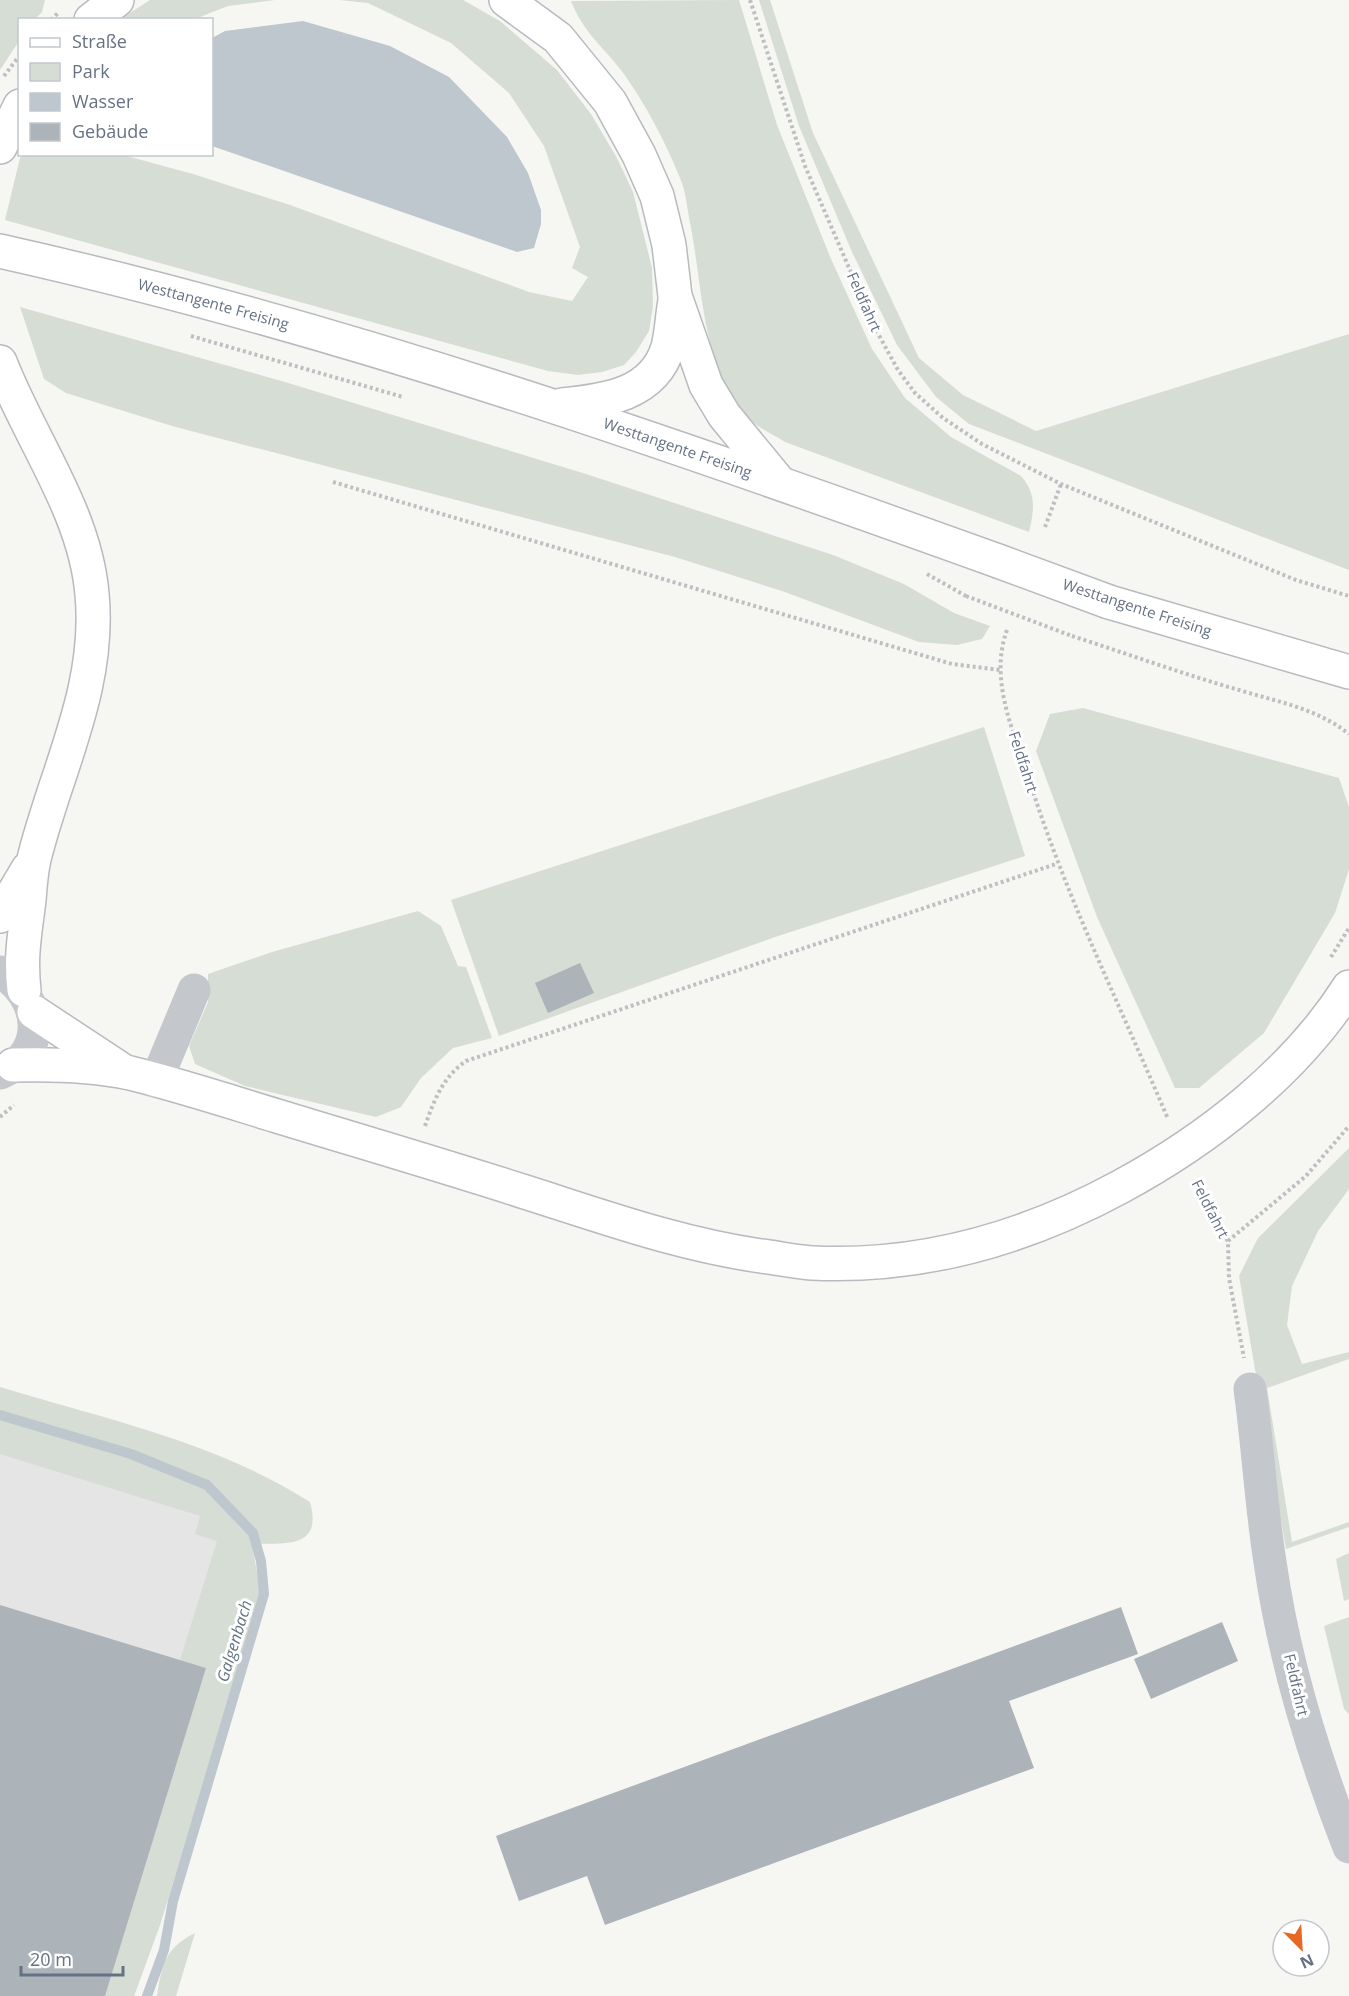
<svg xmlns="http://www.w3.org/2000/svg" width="1349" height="1996" font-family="'Open Sans',sans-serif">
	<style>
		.built { fill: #e4e5e4 }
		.green { fill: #d6ddd4 }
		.water { fill: #bec7cd }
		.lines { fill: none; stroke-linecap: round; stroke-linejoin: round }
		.stream { stroke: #bec7cd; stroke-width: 10 }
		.building { fill: #acb3b9 }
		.major-casing { stroke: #b7babf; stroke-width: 36 }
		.path { stroke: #bebfc2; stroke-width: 4; stroke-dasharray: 3 3; stroke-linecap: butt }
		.minor { stroke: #c4c7cb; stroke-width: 33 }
		.major { stroke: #fff; stroke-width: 33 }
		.major-bridge-casing { stroke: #b7babf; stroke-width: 36; stroke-linecap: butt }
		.path-bridge { stroke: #bebfc2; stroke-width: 4; stroke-dasharray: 3 3; stroke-linecap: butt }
		.major-bridge { stroke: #fff; stroke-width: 33 }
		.labels { text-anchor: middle; stroke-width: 6; stroke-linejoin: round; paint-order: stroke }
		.street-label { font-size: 15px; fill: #657284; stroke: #fff }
		.water-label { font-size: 16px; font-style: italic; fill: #607481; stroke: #fff }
	</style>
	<rect width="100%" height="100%" fill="#f6f6f3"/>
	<path class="built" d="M0,1426L209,1494L261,1596L160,1925L134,1996H0Z"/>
	<path class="green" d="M0,0H45L42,12L35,19L20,20L19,41L0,70Z
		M150,0H275L228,6L195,19L119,20Z
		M339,0H463L500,21L557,70L591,114L617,158L633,192L652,268L653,306L649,331L636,352L624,365L602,372L578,375L548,371L5,220L20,158L24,155H123L193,174L290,205L529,292L572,301L588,277L572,268L580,247L544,146L509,93L451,43L368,3Z
		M739,0L777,125L831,259L872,349L905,398L951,437L1021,476C1037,494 1034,511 1029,532L785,442C774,435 760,429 751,420C701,373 703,285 690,223C687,208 686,192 680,178C666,143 646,105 624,74C604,47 584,34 571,1Z
		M759,0H770L813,133L919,358L963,395L1036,431L1349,334V570L969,424L936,397L897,345L852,252L799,126Z
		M20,307L285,382L586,474L833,555L904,584L954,613L990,626L982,639L957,645L919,642L782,591L675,557L172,426L66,393L44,379Z
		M1083,708L1339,778L1349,807V869L1335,913L1264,1033L1199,1088H1175L1097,917L1036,751L1050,714Z
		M984,727L1025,856L775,937L499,1036L451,900Z
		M418,911L441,926L458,966L466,967L492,1038L453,1048L421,1078L401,1107L376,1117L245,1086L195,1064L189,1046L208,1002V974L272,952Z
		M1349,1148V1189L1318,1231L1292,1286L1287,1325L1302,1364L1349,1352V1359L1267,1388L1292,1542L1349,1522V1527L1286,1549L1239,1276L1258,1238Z
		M0,1387C105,1419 216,1442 310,1502C323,1549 286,1543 252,1544L261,1596L160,1925L134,1996H105L206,1668L180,1660L217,1541L195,1534L200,1516L0,1454Z
		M1349,1553V1599L1344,1601L1336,1559Z
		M1349,1617V1714L1344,1709L1324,1626Z
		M195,1933L176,1996H157C162,1965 165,1948 195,1933Z"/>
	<path class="water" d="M303,21L390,46L449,77L507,137L528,173L541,210V224L534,248L517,252L212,146V38L225,31Z"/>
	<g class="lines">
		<path class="stream" d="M0,1415L131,1454L207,1485L253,1533L261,1561L264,1594L173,1901L164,1950L147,1996"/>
	</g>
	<path class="building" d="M580,963L594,993L548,1013L535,983Z
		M0,1605L206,1668L105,1996H0Z
		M1121,1607L1138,1654L1009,1701L1034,1768L605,1925L587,1876L519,1901L496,1836Z
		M1222,1622L1238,1661L1151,1699L1134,1659Z"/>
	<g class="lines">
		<g class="major-casing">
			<g id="major">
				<path d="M506,0L558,38L610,102L639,155L657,196L669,245L675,296L706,385L724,415L779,482"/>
				<path d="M91,20L117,0"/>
				<path d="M0,147L20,106"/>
				<path id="s1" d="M0,251C340,327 670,443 998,561"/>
				<path d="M0,362C29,438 85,511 92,594C101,689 56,770 34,859C31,872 30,886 29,900C25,933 20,956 24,990"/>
				<path d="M562,405C604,401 654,395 668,347C672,332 672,316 675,301"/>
				<path d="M1109,602L1349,672"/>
				<path d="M0,916L28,869"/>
				<path d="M34,1012L122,1070"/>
				<path d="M13,1065C52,1064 92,1065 130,1073C179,1085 228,1101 277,1116C359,1141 441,1165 522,1191C601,1216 678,1244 761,1256C778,1258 795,1262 812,1263C921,1268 1024,1239 1120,1187C1207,1140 1295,1072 1349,987"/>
			</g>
		</g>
		<path class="path" d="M750,0L805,166L875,328L898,370L915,393L943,418L982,444L1061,484L1296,580L1349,596
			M51,20L58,13
			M4,76L20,55
			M191,336L403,397
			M333,482L952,664L1000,670
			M1045,527L1061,484
			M927,574L966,596
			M1007,630C989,679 1013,730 1028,776C1065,895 1120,1005 1168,1119
			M1072,636C1128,654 1183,674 1239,690C1278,702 1316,708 1349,734
			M1331,957L1349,928
			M0,1117L14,1105
			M425,1126C434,1100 443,1077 466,1061L1056,864
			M1195,1181L1211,1217L1228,1241L1229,1278L1244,1358
			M1228,1241L1306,1176L1349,1126"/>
		<path class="minor" d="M0,972C42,995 49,1054 0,1073
			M156,1081L194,990
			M1250,1389C1258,1447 1261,1505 1270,1562C1284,1660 1313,1755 1349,1847"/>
		<use href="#major" class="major"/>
		<g class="major-bridge-casing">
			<path id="major-bridge" d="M998,561L1109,602"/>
		</g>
		<path class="path-bridge" d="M966,596L1072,636"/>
		<use href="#major-bridge" class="major-bridge"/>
	</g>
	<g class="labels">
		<g class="street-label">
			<text transform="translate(864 302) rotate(66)" y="5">Feldfahrt</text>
			<text dy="5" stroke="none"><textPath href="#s1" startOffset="220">Westtangente Freising</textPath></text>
			<text dy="5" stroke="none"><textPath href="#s1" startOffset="706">Westtangente Freising</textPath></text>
			<text transform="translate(1137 608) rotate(18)" y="5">Westtangente Freising</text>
			<text transform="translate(1023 762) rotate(72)" y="5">Feldfahrt</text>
			<text transform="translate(1210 1209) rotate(63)" y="5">Feldfahrt</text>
			<text transform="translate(1296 1685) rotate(77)" y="5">Feldfahrt</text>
		</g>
		<g class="water-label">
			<text transform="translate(234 1641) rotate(-73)" y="6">Galgenbach</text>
		</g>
	</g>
	<rect x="18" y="18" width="195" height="138" fill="#ffffff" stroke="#c1c7ce" stroke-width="1.5"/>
	<rect x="30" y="38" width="30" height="9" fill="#ffffff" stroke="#c1c7ce" stroke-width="1.5"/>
	<text x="72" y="48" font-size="18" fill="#657284">Straße</text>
	<rect x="30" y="63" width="30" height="18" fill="#d6ddd4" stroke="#c1c7ce" stroke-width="1.5"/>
	<text x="72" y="78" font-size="18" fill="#657284">Park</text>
	<rect x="30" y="93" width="30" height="18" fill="#bec7cd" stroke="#c1c7ce" stroke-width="1.5"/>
	<text x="72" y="108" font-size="18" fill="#657284">Wasser</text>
	<rect x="30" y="123" width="30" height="18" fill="#acb3b9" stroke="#c1c7ce" stroke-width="1.5"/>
	<text x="72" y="138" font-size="18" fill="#657284">Gebäude</text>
	<g transform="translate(1301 1948) rotate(156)"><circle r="28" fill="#ffffff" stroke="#c1c7ce" stroke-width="1.5"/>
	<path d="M0-4.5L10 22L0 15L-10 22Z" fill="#e66823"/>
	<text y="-9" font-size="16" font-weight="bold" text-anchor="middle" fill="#657284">N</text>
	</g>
	<path d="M21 1966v9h102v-9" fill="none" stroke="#657284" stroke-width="3"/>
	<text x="30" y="1966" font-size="18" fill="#657284" stroke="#ffffff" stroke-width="4.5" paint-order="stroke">20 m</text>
</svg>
